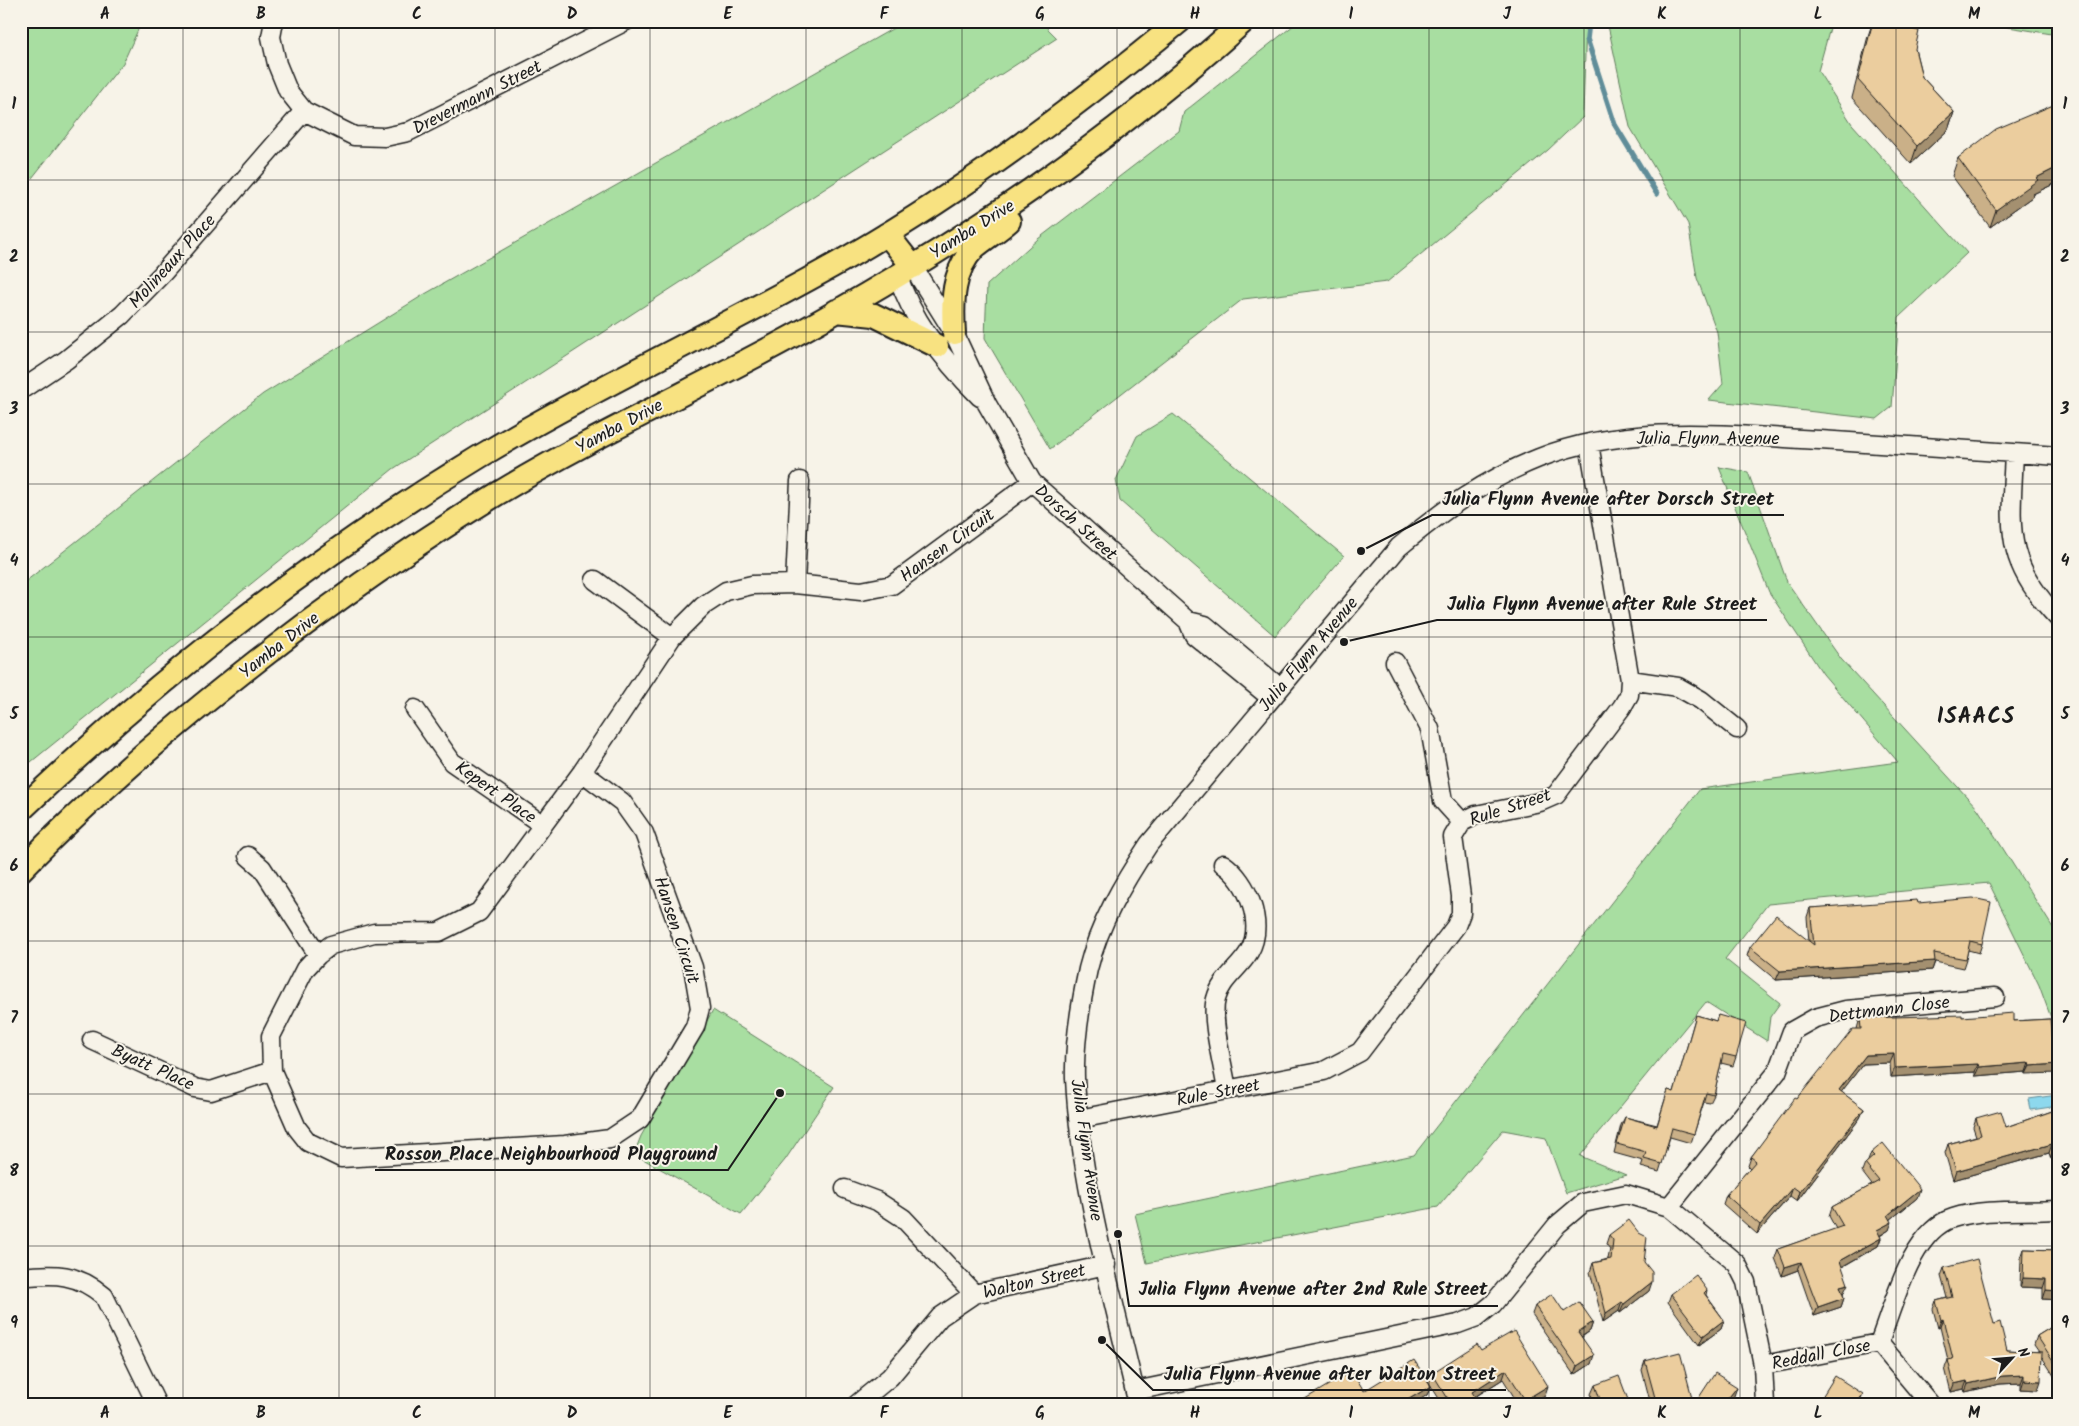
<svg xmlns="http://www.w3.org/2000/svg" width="2079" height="1426" font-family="Kalam,sans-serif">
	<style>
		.green { fill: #a8dea1; stroke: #627d5e }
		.water { fill: #8dd8ed; stroke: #608d99 }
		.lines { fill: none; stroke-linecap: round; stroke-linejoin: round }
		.stream { stroke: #608d99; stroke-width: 5.5 }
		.minor-casing { stroke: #1c1c1c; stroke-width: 21 }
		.major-casing { stroke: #1c1c1c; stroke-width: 26 }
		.minor { stroke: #f7f3e8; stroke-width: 18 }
		.major { stroke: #f8e281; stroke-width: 22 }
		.wall { fill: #cab088; stroke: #1c1c1c }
		.shaded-wall { fill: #a4906f; stroke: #1c1c1c }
		.building { fill: #ebcd9e; stroke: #1c1c1c }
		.grid { fill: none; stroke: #1c1c1c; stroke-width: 1; stroke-opacity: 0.55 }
		.labels { text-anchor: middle; stroke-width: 4; stroke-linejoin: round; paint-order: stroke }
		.street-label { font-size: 18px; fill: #1c1c1c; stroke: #f7f3e8 }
		.district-label { font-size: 22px; font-weight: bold; letter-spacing: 1px; fill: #1c1c1c; stroke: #f7f3e8 }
		.leader { fill: none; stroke: #1c1c1c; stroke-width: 2 }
		.callout-dot { fill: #1c1c1c; stroke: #f7f3e8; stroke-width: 2 }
		.callout-label { font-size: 19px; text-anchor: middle; font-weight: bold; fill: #1c1c1c; stroke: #f7f3e8; stroke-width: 4; stroke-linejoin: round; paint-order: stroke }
		.neatline { fill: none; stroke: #1c1c1c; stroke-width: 2 }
		.grid-label { font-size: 16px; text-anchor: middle; font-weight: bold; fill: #1c1c1c }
	</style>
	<rect width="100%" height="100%" fill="#f7f3e8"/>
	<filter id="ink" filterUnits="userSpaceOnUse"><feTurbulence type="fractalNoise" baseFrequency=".02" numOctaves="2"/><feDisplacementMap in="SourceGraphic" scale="10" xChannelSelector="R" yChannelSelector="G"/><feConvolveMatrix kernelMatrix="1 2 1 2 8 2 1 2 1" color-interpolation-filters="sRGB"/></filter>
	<g filter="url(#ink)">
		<path class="green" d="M21,21H142L123,63L21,192Z
			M906,21H1040L1057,38L393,469L21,770V585L263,394L425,294Z
			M1299,21H1586L1583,117L1548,150L1387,282L1243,299L1050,449L985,338L987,285L1038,239L1179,131L1184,112Z
			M1607,21H1832L1818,71L1852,124L1967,253L1899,317L1892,407L1877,419L1709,400L1723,384L1717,332L1697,278L1688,224L1630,127Z
			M1971,21H2058V35Z
			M1173,414L1344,556L1275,636L1120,501L1116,480L1137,436Z
			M1719,467L1748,472L1787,582L1841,659L1978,809L2055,931L2058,939V1037L2039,985L1989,883L1768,904L1725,959L1780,1003L1770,1017L1767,1041L1706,1002L1580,1156L1626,1175L1566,1193L1546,1138L1503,1130L1438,1207L1147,1263L1135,1214L1414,1155L1700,789L1898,762L1823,674L1769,592Z
			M713,1010L834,1087L785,1160L741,1214L634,1154L641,1136Z"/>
		<path class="water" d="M2057,1095L2058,1106L2031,1110L2029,1099Z"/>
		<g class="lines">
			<path class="stream" d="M1589,21L1587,39L1615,125L1657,194"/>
			<g class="minor-casing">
				<path id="minor" d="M274,21L271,37L277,64L288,91L304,111L354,136L385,137L408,132L626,21
					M913,267L954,333L987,404L1032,482L1188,621L1194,635L1271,698
					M898,276C912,320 947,364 980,397
					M21,390L66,360L122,315L162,274L304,111
					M2014,453C2011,527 2002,560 2058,618
					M595,580L672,637
					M795,584L800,481
					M1188,621L1205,625L1279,687
					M1395,662L1430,729L1443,801L1462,822
					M1630,680L1678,687L1701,700L1737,729
					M415,709L452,762L543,825
					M582,772L622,802L644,833L693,967L700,1008L695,1027L640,1119L610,1139L565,1145L341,1158L308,1142L297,1128L272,1071L271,1036L305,969L318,955L331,945L374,933L439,932L479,912L582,772L672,637L703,606L726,591L752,585L795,584L861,591L892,585L1032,482
					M248,856L262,868L318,955
					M1223,864C1248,881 1265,924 1249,952C1239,969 1221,979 1216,999C1210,1018 1224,1069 1227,1090
					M92,1040L195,1088L211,1091L272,1071
					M1079,1119L1324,1071L1360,1052L1456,926L1461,913V896L1453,837L1462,822L1476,815L1540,802L1556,795L1622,707L1629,695L1630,680L1589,444
					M845,1189L877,1201L903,1218L974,1294
					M1669,1207L1777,1072L1792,1031L1815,1018L1846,1010L1995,997
					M21,1277C55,1273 77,1273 104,1296L157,1405
					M1879,1343L1931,1405
					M1763,1365L1879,1343C1894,1305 1911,1231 1953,1218C1985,1208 2023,1212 2056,1210
					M1135,1391L1458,1324L1477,1317L1493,1304L1557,1225L1583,1203L1626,1194L1669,1207L1737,1264L1746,1282L1763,1365L1765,1405
					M856,1405L890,1377L940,1317L974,1294L1106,1265
					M1138,1405C1114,1299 1080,1186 1075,1078C1074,1046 1081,1002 1088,969C1099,924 1123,883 1149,844L1399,547C1443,510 1484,480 1539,458C1627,423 1727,435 1820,440C1899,445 1978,451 2058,456"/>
			</g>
			<g class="major-casing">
				<path id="major" d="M887,234L913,267
					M836,311L874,315L937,346
					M954,333C952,303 952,270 975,247C986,238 999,230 1009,221
					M21,810C161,676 314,557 479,457C601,384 730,325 852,255C968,188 1077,106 1180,21
					M21,870C94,794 174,726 257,661C334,601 414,545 497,494C596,434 701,387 802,331C963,242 1108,144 1244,21"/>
			</g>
			<use href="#minor" class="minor"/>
			<use href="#major" class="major"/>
		</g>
		<path class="wall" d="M1873,21L1915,49L1922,77L1954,112L1948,130L1911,164L1852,98L1868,36Z
			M2058,103V182L2033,194L2032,197L1990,227L1952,176L1958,158Z
			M1918,903L1982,944L1979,953L1968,950L1966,959L1963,968L1935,962L1932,970L1776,980L1747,956L1750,947L1809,942L1807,917L1810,908Z
			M1696,1015L1716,1021L1718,1015L1736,1057L1733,1066L1721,1063L1714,1095L1710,1103L1704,1102L1691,1143L1670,1137L1659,1172L1641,1167L1643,1161L1614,1153L1621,1125L1625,1117L1657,1125L1668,1090L1674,1092Z
			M1962,1017L2014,1021L2050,1019L2026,1074V1072L1975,1076V1072L1891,1077L1890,1063L1863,1064L1841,1092L1864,1109L1860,1118L1797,1201L1790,1196L1757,1234L1723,1204L1726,1195L1750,1168L1748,1166L1751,1157L1797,1099L1857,1029L1860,1018Z
			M2058,1109V1157L2051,1159L2049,1153L1953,1180L1945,1153L1948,1144L1976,1136L1973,1127L1976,1118L2006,1127Z
			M1871,1153L1917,1198L1891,1219L1889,1230L1880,1236L1881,1238L1878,1246L1842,1267L1844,1292L1843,1293L1844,1298L1841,1307L1814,1316L1798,1270L1782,1276L1775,1258L1778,1249L1836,1229L1829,1216L1832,1207L1872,1185L1862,1172L1865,1164L1868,1161Z
			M1609,1235L1644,1262L1649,1291L1620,1313L1619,1311L1603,1322L1590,1272L1593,1263L1608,1259L1610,1249L1606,1244Z
			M2024,1249L2058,1250V1300L2043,1299V1288L2020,1287L2021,1258Z
			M1944,1268L1994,1324L2007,1350L2039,1352L2034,1345L2037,1336L2058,1323V1382L2042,1357L2038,1390L2021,1389V1383L2000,1384L1965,1392L1964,1389L1951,1392L1945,1368L1948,1360L1940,1327L1938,1328L1933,1309L1936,1301L1947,1298L1941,1276Z
			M1707,1290L1706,1295L1724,1320L1721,1329L1699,1345L1668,1302L1671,1294Z
			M1535,1306L1564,1312L1593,1322L1590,1331L1582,1337L1591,1364L1574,1375L1532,1314Z
			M1481,1350L1545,1395L1529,1405H1519L1503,1379L1475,1397L1480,1405H1443L1428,1381L1432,1373Z
			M1645,1361L1694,1405H1651L1642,1370Z
			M1595,1385L1630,1405H1595L1591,1394Z
			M1431,1386L1427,1395L1412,1405H1299L1300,1402L1364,1391Z"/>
		<path class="shaded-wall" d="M1954,112L1948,130L1911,164L1917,146Z
			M2058,167V182L2033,194L2032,197L1990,227L1996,210L2036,178Z
			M1935,961L1932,970L1776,980L1780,971Z
			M1894,1054L1890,1063L1863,1064L1836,1099L1839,1090L1866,1055Z
			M2029,1063L2026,1072L1975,1076L1979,1067Z
			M1978,1064L1975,1072L1891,1077L1895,1068Z
			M2058,1064V1073L2026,1074L2030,1066Z
			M1864,1109L1860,1118L1797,1201L1800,1192Z
			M2052,1144L2049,1153L1953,1180L1956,1171Z
			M2058,1149V1157L2051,1159L2054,1150Z
			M1793,1187L1790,1196L1757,1234L1760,1225Z
			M1920,1189L1917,1198L1885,1224L1888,1215Z
			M1892,1222L1889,1230L1874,1239L1877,1230Z
			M1881,1238L1878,1246L1836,1270L1840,1261Z
			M1801,1262L1798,1270L1782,1276L1785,1267Z
			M2023,1278L2046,1279L2043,1288L2020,1287Z
			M1652,1282L1649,1291L1620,1313L1624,1304Z
			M1848,1284L1844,1292L1837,1295L1840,1286Z
			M2046,1290L2058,1291V1300L2043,1299Z
			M1844,1298L1841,1307L1814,1316L1818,1307Z
			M1622,1302L1619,1311L1603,1322L1606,1313Z
			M1943,1319L1940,1327L1938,1328L1941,1320Z
			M1724,1320L1721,1329L1699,1345L1703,1336Z
			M1593,1322L1590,1331L1575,1341L1578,1332Z
			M1594,1355L1591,1364L1574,1375L1577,1366Z
			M1506,1370L1503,1379L1468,1401L1472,1392Z
			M2024,1375L2021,1383L2000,1384L1965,1392L1968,1384L2003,1376Z
			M2024,1380L2041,1381L2038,1390L2021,1389Z
			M1967,1381L1964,1389L1951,1392L1954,1384Z
			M1431,1386L1427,1395L1412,1405H1404V1402Z
			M1548,1386L1545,1395L1529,1405H1523L1525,1400Z
			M1737,1387L1734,1396L1727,1405H1725L1726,1401Z
			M1863,1394L1858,1405H1856Z
			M1376,1400L1375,1405H1368Z"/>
		<path class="building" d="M1873,21H1882L1919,31L1915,49L1922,77L1954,112L1917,146L1858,80Z
			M2058,103V167L2036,178L2038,180L1996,210L1958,158L1996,129Z
			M1973,898L1991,902L1982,944L1970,941L1966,959L1934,953L1935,961L1780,971L1750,947L1776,915L1814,945L1810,908L1917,900L1918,903Z
			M2014,1013V1021L2050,1019L2052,1044L2058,1043V1064L2030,1066L2029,1063L1979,1067L1978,1064L1895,1068L1894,1054L1866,1055L1839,1090L1864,1109L1800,1192L1793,1187L1760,1225L1726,1195L1756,1161L1751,1157L1795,1098L1797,1099L1853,1029H1861L1860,1018L1962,1015V1017Z
			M1696,1015L1716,1021L1718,1015L1746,1023L1736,1057L1723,1054L1714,1095L1706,1093L1694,1134L1672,1128L1662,1164L1644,1159L1646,1152L1617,1144L1625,1117L1657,1126L1668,1090L1674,1092Z
			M2058,1109V1149L2054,1150L2052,1144L1956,1171L1948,1144L1981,1135L1976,1118L2001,1111L2006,1127Z
			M1883,1143L1920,1189L1888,1215L1892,1222L1877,1230L1881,1238L1840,1261L1848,1284L1840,1286L1844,1298L1818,1307L1801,1262L1785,1267L1778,1249L1843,1226L1832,1207L1879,1181L1865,1164L1874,1156L1871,1153Z
			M1629,1220L1639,1233L1647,1237L1644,1262L1652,1272V1282L1624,1304L1622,1302L1606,1313L1593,1263L1611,1259L1613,1240L1609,1235Z
			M2024,1249L2058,1250V1291L2046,1290V1279L2023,1278Z
			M1977,1259L1994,1324L2000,1322L2007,1350L2042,1352L2041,1381L2024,1380V1375L2003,1376L1968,1384L1967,1381L1954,1384L1948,1360L1953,1359L1943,1319L1941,1320L1936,1301L1952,1297L1944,1268Z
			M1696,1275L1707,1290L1704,1293L1724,1320L1703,1336L1671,1294Z
			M1552,1294L1564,1312L1579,1302L1593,1322L1578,1332L1594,1355L1577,1366L1535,1306Z
			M2058,1323V1368L2037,1336Z
			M1514,1331L1548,1386L1525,1400L1506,1370L1472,1392L1480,1405H1452L1432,1373L1477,1344L1481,1350Z
			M1680,1352L1694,1405H1657L1645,1361Z
			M1414,1360L1431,1386L1404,1402L1406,1405H1380L1376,1400L1368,1405H1302L1300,1402L1352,1371L1364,1391Z
			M1715,1373L1737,1387L1726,1401L1728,1402L1726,1405H1694Z
			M1619,1376L1630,1405H1602L1595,1385Z
			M1835,1376L1863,1394L1856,1405H1817Z"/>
	</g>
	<path class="grid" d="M183,21V1405M339,21V1405M495,21V1405M650,21V1405M806,21V1405M962,21V1405M1117,21V1405M1273,21V1405M1429,21V1405M1584,21V1405M1740,21V1405M1896,21V1405M21,180H2058M21,332H2058M21,484H2058M21,637H2058M21,789H2058M21,941H2058M21,1094H2058M21,1246H2058"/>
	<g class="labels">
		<g class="street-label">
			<text transform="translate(477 97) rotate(-27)" y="6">Drevermann Street</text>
			<text transform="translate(972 229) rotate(-32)" y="6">Yamba Drive</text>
			<text transform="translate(172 261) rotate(-48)" y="6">Molineaux Place</text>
			<text transform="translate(619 426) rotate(-28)" y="6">Yamba Drive</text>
			<text x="1708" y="444">Julia Flynn Avenue</text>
			<text transform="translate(1076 522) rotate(42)" y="6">Dorsch Street</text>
			<text transform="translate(947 545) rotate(-36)" y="6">Hansen Circuit</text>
			<text transform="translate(279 645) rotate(-38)" y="6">Yamba Drive</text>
			<text transform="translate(1308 654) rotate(-50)" y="6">Julia Flynn Avenue</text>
			<text transform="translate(496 792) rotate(35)" y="6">Kepert Place</text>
			<text transform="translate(1510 807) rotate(-18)" y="6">Rule Street</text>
			<text transform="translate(677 930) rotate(72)" y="6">Hansen Circuit</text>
			<text transform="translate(1889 1009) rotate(-7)" y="6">Dettmann Close</text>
			<text transform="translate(153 1067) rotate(24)" y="6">Byatt Place</text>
			<text transform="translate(1218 1092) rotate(-11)" y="6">Rule Street</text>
			<text transform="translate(1087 1150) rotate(82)" y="6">Julia Flynn Avenue</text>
			<text transform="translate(1034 1281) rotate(-13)" y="6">Walton Street</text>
			<text transform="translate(1821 1354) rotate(-11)" y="6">Reddall Close</text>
		</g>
		<g class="district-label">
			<text x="1976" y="723">ISAACS</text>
		</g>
	</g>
	<path class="leader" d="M1361 551L1432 515H1784M1344 642L1437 620H1767M780 1093L728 1170H375M1118 1234L1129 1306H1498M1102 1340L1153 1390H1506"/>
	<g class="callout-dot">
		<circle cx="1361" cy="551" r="5"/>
		<circle cx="1344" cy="642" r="5"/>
		<circle cx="780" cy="1093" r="5"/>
		<circle cx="1118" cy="1234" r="5"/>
		<circle cx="1102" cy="1340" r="5"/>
	</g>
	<g class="callout-label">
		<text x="1608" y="505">Julia Flynn Avenue after Dorsch Street</text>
		<text x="1602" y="610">Julia Flynn Avenue after Rule Street</text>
		<text x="551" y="1160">Rosson Place Neighbourhood Playground</text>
		<text x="1313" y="1295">Julia Flynn Avenue after 2nd Rule Street</text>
		<text x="1330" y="1380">Julia Flynn Avenue after Walton Street</text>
	</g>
	<rect width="2079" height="1426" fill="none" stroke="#f7f3e8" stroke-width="55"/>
	<g transform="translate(2012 1358) rotate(64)" stroke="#f7f3e8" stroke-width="4" paint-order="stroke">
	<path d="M0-4L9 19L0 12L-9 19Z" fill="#1c1c1c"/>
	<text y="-8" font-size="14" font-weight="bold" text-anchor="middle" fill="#1c1c1c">N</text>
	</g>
	<rect x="28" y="28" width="2024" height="1370" class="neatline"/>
	<g class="grid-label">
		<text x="105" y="19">A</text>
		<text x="261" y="19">B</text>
		<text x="417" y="19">C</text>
		<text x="572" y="19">D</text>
		<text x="728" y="19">E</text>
		<text x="884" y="19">F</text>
		<text x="1040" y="19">G</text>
		<text x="1195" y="19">H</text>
		<text x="1351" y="19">I</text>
		<text x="1507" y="19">J</text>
		<text x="1662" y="19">K</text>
		<text x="1818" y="19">L</text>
		<text x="1974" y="19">M</text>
		<text x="14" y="109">1</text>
		<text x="2065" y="109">1</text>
		<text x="14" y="262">2</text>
		<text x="2065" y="262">2</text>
		<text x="14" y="414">3</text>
		<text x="2065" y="414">3</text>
		<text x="14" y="566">4</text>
		<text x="2065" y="566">4</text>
		<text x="14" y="719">5</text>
		<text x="2065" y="719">5</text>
		<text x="14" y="871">6</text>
		<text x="2065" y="871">6</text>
		<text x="14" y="1023">7</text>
		<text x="2065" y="1023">7</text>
		<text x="14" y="1176">8</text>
		<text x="2065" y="1176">8</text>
		<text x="14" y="1328">9</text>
		<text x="2065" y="1328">9</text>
		<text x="105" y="1418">A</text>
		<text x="261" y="1418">B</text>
		<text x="417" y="1418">C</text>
		<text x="572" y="1418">D</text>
		<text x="728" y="1418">E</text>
		<text x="884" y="1418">F</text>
		<text x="1040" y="1418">G</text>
		<text x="1195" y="1418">H</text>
		<text x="1351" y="1418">I</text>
		<text x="1507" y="1418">J</text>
		<text x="1662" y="1418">K</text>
		<text x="1818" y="1418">L</text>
		<text x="1974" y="1418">M</text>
	</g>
</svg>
